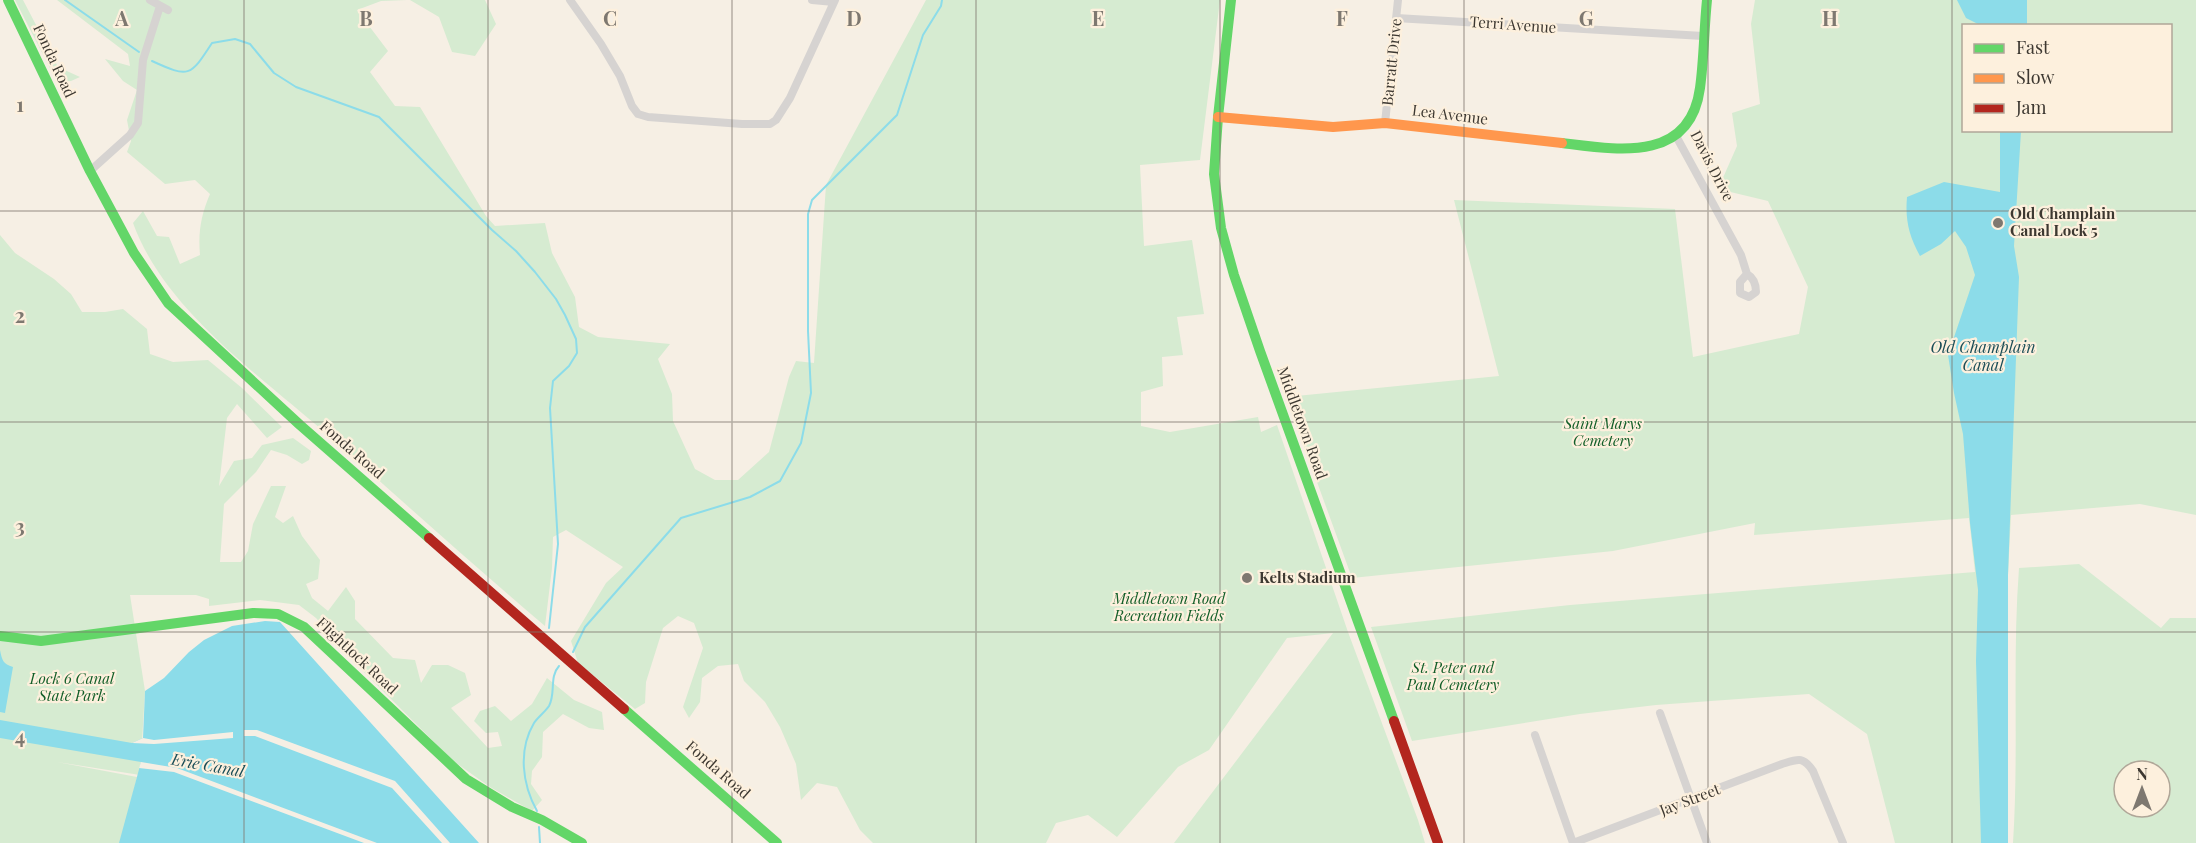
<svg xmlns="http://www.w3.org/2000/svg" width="2196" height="843" font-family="'Playfair Display',serif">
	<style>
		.green { fill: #d6ebd1; fill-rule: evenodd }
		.water { fill: #8cdce9 }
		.pier { fill: #f6efe4 }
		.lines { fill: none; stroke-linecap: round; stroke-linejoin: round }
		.stream { stroke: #8cdce9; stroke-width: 2 }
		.street { stroke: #d6d3d1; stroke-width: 8 }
		.fast { stroke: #63d668; stroke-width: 10 }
		.slow { stroke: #ff974d; stroke-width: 10 }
		.jam { stroke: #b3261e; stroke-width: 10 }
		.grid { fill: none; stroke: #7e7870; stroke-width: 1.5; stroke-opacity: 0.55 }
		.poi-dot { fill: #7e7870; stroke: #fdf0dd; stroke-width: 2 }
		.labels { text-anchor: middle; stroke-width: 4.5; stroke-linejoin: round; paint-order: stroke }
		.street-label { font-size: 15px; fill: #3d3831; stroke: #fdf0dd }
		.poi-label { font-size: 15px; font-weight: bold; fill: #3d3831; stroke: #fdf0dd; text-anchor: start }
		.park-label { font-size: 15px; font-style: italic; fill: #125e28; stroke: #fdf0dd }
		.water-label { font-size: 16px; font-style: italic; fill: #1a4d57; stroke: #fdf0dd }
		.grid-label { font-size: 20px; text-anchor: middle; font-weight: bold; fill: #7e7870; stroke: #fdf0dd; stroke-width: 4.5; stroke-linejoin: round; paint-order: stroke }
	</style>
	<rect width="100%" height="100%" fill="#f6efe4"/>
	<path class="green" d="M15,0H23L58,67L80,77L71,81L57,82Z
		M57,0H407L381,1L357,10L388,51L370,72L395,106L420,107L486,216L495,226L545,223L552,253L575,297L579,327L598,337L670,344L658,359L672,394L673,421L695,469L715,480H738L769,452L789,377L796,361L814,363L826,185L926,0H1220L1200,160L1140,165L1144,246L1192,240L1204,314L1177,317L1183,355L1162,357L1163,386L1141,392V426L1170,432L1258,417L1261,432L1277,425L1348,632L1418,820L1425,843H1174L1333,633L1287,638L1209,750L1178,767L1117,837L1088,815L1056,823L1046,843H873L860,830L837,787L817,783L801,800L796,764L780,727L765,702L744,681L738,664L718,666L702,678L700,702L689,718L683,707L703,648L694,623L678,616L663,628L646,682L645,703L635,709L578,663L571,641L606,583L623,567L566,530L553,537L552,568L545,626C472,564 401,500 329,436C261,376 165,311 133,223L143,211L157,236L169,237L180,264L200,255C198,232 201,215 210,194L195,180L165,184L127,152L131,141L127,120L137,90L123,81L105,59L130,66L128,54Z
		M410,0H485L496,24L475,56L452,52L439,17Z
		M1755,0H2196V515L2140,504L2011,515L2008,575V843H1895L1867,734L1809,694L1656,705L1580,714L1412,741L1371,627L1570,605L1975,572L1969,518L1754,535L1755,523L1613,551L1352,578L1286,397L1499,376L1454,200L1675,209L1693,357L1799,334L1808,287L1768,201L1718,189L1737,146L1732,113L1760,104L1751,24ZM1964,26H2170V130H1964Z
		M0,235L15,253L54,279L71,294L82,312H105L123,309L147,329L150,354L173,362L208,360L242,388L282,427L267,438L237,404L227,418L219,486L234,461L252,458L262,445L293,438L311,451L309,460L302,464L287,455L271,450L256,472L224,504L220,562H241L248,551L253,524L271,486H286L275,517L283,523L293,516L302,536L320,560L318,579L306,584L312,598L328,611L346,587L355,601V619L393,658L415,660L421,683L432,665H448L465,673L471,695L451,708L488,748L502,746L498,732L486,733L474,721L480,711L495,706L511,721L532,704L547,678L574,700L602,712L604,730L589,728L563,714L543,732L542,757L532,771L531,784L542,800L532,811L490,787L452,760L359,667L316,618L299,605L260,600L209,606V599L196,595H130L145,691L140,775L57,762L137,777L121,843H0Z
		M2079,564L2161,628L2170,618H2196V843H2013C2019,751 2012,660 2019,568ZM2124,771H2160V807H2124Z"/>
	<path class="water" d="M1957,0H2027V25H1980L1966,18Z
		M2000,131H2021L2014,246L2019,277L2008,575V843H1981L1976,661L1978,590L1970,523L1963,434L1954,393L1948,355L1975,275L1966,247L1955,231L1941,244L1920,256C1909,236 1905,220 1907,197L1944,182L2000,192Z
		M265,621L280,622L479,843H119L141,762L0,738V720L132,743L143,738L145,691L164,678L189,652L204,640L232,626Z
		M0,650C2,660 3,664 13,667L5,713L0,712Z"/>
	<path class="pier" d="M244,730H257L395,781L450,843H442L392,788L255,736H244Z
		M233,732V738L154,744L132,743L143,738L154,740Z
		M141,762L177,768L377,843H364L174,772L139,768Z"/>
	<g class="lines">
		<path class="stream" d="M65,0L139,52
			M152,61C189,78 190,77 212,43L235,39L250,44L274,73L296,87L379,117L492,230L516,251L535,272L556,299L565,315L576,339L577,353L569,366L553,381L550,408L558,544L549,628
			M573,652L585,627L681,518L750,497L780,481L801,443L811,393L808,331V214L812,200L897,115L923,35L941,6L942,0
			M537,811C522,784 518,750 534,723C538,717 545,712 549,706C556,693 549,677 559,666
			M539,827L540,843"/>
		<path class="street" d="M150,0L168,10
			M570,0L601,44L620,76L632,106L638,114L648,117L742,124H770L776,120L790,98L835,0
			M812,0L834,2
			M1396,18L1703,36
			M1385,123L1398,0
			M1676,136L1741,255L1747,274
			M90,171L130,135L138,123L143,60L160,6
			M1747,274C1754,278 1756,284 1756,292L1749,297L1740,293V282Z
			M1660,713L1707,843
			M1535,735L1573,843
			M1573,843L1782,764C1798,759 1803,756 1813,771L1843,843"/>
		<path class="fast" d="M8,0L90,171L134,253L168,303L300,425L429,538
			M1231,0L1218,117L1214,174L1221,228L1234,275L1260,351L1394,721
			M1562,143C1618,150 1690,163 1700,88C1704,59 1704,29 1707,0
			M0,636L41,641L253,613L278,614L304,627L466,779L512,807L542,820L582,843
			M624,709L777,843"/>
		<path class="slow" d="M1218,117L1333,127L1385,123L1562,143"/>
		<path class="jam" d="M429,538L624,709
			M1394,721L1438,843"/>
	</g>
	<path class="grid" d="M244,0V843M488,0V843M732,0V843M976,0V843M1220,0V843M1464,0V843M1708,0V843M1952,0V843M0,211H2196M0,422H2196M0,632H2196"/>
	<g class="poi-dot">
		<circle cx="1998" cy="223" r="6"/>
		<circle cx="1247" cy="578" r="6"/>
	</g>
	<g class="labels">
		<g class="street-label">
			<text transform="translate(1513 25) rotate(4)" y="5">Terri Avenue</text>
			<text transform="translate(54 61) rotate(65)" y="5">Fonda Road</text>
			<text transform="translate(1392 62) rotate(-84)" y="5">Barratt Drive</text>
			<text transform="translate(1450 115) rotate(7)" y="5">Lea Avenue</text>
			<text transform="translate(1712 166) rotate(63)" y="5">Davis Drive</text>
			<text transform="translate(1302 423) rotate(70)" y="5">Middletown Road</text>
			<text transform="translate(352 450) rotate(41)" y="5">Fonda Road</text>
			<text transform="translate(357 656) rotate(43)" y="5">Flightlock Road</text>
			<text transform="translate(718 770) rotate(41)" y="5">Fonda Road</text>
			<text transform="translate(1690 800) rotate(-21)" y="5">Jay Street</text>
		</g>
		<g class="poi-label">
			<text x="2010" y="219">Old Champlain<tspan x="2010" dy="17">Canal Lock 5</tspan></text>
			<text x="1259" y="583">Kelts Stadium</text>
		</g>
		<g class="park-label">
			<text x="1603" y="429">Saint Marys<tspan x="1603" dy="17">Cemetery</tspan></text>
			<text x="1169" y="604">Middletown Road<tspan x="1169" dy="17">Recreation Fields</tspan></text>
			<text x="1453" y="673">St. Peter and<tspan x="1453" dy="17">Paul Cemetery</tspan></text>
			<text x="72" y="684">Lock 6 Canal<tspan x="72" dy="17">State Park</tspan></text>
		</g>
		<g class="water-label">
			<text x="1983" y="353">Old Champlain<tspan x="1983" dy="18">Canal</tspan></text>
			<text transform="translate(208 765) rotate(10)" y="6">Erie Canal</text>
		</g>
	</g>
	<g class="grid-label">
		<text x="122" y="26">A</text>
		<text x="366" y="26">B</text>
		<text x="610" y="26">C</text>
		<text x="854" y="26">D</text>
		<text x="1098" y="26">E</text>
		<text x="1342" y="26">F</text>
		<text x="1586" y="26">G</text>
		<text x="1830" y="26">H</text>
		<text x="20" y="112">1</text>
		<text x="20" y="323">2</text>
		<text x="20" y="534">3</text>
		<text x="20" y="744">4</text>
	</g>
	<rect x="1962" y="24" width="210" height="108" fill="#fdf0dd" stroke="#b0a698" stroke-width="1.5"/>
	<rect x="1974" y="44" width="30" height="9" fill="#63d668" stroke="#b0a698" stroke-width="1.5"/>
	<text x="2016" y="54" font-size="18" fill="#3d3831">Fast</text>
	<rect x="1974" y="74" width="30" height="9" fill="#ff974d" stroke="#b0a698" stroke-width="1.5"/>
	<text x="2016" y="84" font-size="18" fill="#3d3831">Slow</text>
	<rect x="1974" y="104" width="30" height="9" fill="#b3261e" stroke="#b0a698" stroke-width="1.5"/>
	<text x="2016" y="114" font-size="18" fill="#3d3831">Jam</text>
	<g transform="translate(2142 789)"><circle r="28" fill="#fdf0dd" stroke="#b0a698" stroke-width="1.5"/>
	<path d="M0-4.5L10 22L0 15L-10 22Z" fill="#7e7870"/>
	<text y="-9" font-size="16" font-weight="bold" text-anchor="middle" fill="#3d3831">N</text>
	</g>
</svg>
